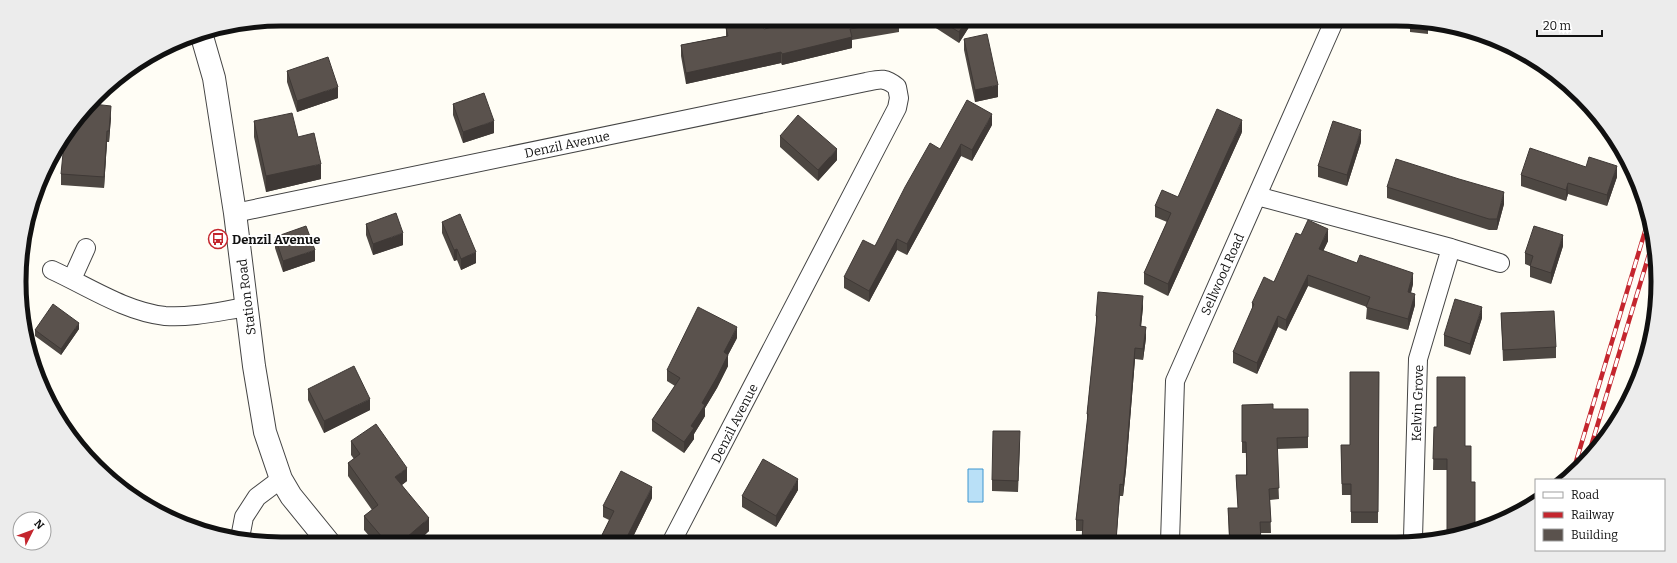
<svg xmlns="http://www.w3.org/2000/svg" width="1677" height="563" font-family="Bitter,serif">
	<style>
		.water { fill: #b9e0f7; stroke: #3f96cf }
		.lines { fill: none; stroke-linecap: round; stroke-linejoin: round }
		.minor-casing { stroke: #444; stroke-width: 20 }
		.tertiary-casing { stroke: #444; stroke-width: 24 }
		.minor { stroke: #fff; stroke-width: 18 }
		.tertiary { stroke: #fff; stroke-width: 22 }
		.rail-casing { stroke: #c4262e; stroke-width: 4.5 }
		.rail { stroke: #fff; stroke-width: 3; stroke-dasharray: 9; stroke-linecap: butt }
		.wall { fill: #4d4742 }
		.shaded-wall { fill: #3f3936 }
		.building { fill: #5a524d; stroke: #3f3936 }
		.labels { text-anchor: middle; stroke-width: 4; stroke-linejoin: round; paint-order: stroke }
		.street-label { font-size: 13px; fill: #111; stroke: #fff }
		.poi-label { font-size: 13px; font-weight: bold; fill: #111; stroke: #fff; text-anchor: start }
		.rim { fill: none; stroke: #111; stroke-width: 5 }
	</style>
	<rect width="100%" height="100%" fill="#fffdf5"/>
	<path class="water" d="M968,469H983V502H968Z"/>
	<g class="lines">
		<g class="minor-casing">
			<path id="minor" d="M1257,196L1451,248L1500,263
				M235,213L866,82C880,79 885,77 897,87L899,98L897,108L671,543
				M52,270C87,286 126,312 165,316C192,318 220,311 247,307
				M72,279L86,248
				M240,538L244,517L257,497L281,479
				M1413,538L1418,359L1451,248
				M1170,542L1175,381L1335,19"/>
		</g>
		<g class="tertiary-casing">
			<path id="tertiary" d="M201,33L214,78L235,213L254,366L265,432L281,479L291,496L330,544"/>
		</g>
		<use href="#minor" class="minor"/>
		<use href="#tertiary" class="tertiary"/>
		<g class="rail-casing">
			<path id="rail" d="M1589,453L1654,238
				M1572,475L1649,218"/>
		</g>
		<use href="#rail" class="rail"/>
	</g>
	<path class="wall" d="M899,21V32L852,40V48L782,65L781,63L686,84L681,56V45L726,36V28L764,29L792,22Z
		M925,21H971V24L959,43Z
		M1410,21L1428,23V34L1410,32Z
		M964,39L998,97L975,102L964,50Z
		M287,71L338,98L297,112L287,82Z
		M453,104L494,133L463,143L453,115Z
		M111,117L109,142H107L104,188L61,185V174Z
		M254,121L298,137L321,179L266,192L254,137Z
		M992,125L972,161L961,156L907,255L897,250L869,302L844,288V277L875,246L940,149Z
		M1242,132L1168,296L1144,284V273L1167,222L1155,217V206L1178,197Z
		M780,136L837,160L818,181L780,147Z
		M1361,142L1347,186L1318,177V166Z
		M1586,167L1617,177L1607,206L1568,194L1566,201L1521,186V175Z
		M1387,187L1504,204L1497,230H1489L1387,198Z
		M442,222L476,263L461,270L457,260L454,261L442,233Z
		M366,224L403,245L373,255L366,235Z
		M1301,235L1328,241L1323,251L1413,284L1411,293L1415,305L1408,330L1366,319L1367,307L1308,286L1286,331L1278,327L1257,374L1233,363V352L1252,310V303L1274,282Z
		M275,237L315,261L283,272L275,248Z
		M1563,246L1551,284L1530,277V266L1525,264V253Z
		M1143,307L1141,326L1146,338L1143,360L1135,359L1126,470L1123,496H1120L1082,531H1076V520L1087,425V414L1096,327V316Z
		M1501,313L1556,347V358L1503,361Z
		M1482,318L1470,355L1444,346V335Z
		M79,329L61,355L35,336V330Z
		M737,338L728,355V366L717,388L705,408V416L694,434V439L684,453L652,431V420L675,386L667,381V370Z
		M1379,372L1378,523H1351V495H1342L1341,445H1350Z
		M1465,377L1447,470H1433L1434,427H1437Z
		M308,389L370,410L324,433L308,400Z
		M1242,405L1273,409H1308V448L1277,449L1279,499L1270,500L1271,533H1260L1261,542H1229L1228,508H1238L1236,475H1246V453H1242Z
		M351,441L407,481L402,485L429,531L415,544H376L364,530V516L372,510L348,476V463L354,459L351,455Z
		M1020,443L1018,492L992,491V480Z
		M798,490L776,527L742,507V496Z
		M652,498L630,543H598L609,520L603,517V506Z"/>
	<path class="shaded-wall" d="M966,21H971V24L959,43V32Z
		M852,37V48L782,65V54Z
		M781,52V63L686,84V73Z
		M998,85V97L975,102V90Z
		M338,87V98L297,112V101Z
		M111,106V117L109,142V131Z
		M992,114V125L972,161V150Z
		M1242,120V132L1168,296V284Z
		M494,121V133L463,143V132Z
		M1361,130V142L1347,186V175Z
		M107,131V142L104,188V177Z
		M961,144V156L907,255V244Z
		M837,149V160L818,181V170Z
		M321,164V179L266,192V176Z
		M1617,166V177L1607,206V195Z
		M1568,183V194L1566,201V190Z
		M1504,192V204L1497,230V219Z
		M1328,229V241L1319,260V249Z
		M403,233V245L373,255V244Z
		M1563,235V246L1551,284V273Z
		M897,239V250L869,302V291Z
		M457,249V260L454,261V250Z
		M315,250V261L283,272V261Z
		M476,252V263L461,270V259Z
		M1413,273V284L1408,303V292Z
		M1308,275V286L1286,331V320Z
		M1415,294V305L1408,330V319Z
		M1143,296V307L1140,337V326Z
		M1482,307V318L1470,355V344Z
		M1278,316V327L1257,374V363Z
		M79,323V329L61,355V349Z
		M737,327V338L728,355V366L717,388L705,408V416L694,434V439L684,453V442L724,352Z
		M1146,327V338L1143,360V349Z
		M1135,348V359L1126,470L1123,496V485Z
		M370,399V410L324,433V421Z
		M407,468V481L395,490V477Z
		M798,479V490L776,527V516Z
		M1120,484V496L1116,542V534Z
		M652,487V498L630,543H624Z
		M429,518V531L415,544H399Z"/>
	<path class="building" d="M895,21L850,29L852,37L782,54L781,52L686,73L681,45L728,36L726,28L756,22H763L764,29L792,22Z
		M941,21H966L959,32Z
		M987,34L998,85L975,90L964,39Z
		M328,57L338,87L297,101L287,71Z
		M484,93L494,121L463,132L453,104Z
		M967,100L992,114L972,150L961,144L907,244L897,239L869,291L844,277L863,240L875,246L905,187L930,143L940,149Z
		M93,104L111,106L109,131H107L104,177L61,174L64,143L67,139H70V134Z
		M1217,109L1242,120L1168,284L1144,273L1171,213L1155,206L1162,190L1178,197Z
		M292,113L298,137L314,133L321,164L266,176L254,121Z
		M798,115L837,149L818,170L780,136Z
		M1333,121L1361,130L1347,175L1318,166Z
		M1530,148L1586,167L1589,157L1617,166L1607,195L1568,183L1566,190L1521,175Z
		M1396,159L1459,179L1504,192L1497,219H1489L1387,187Z
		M396,213L403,233L373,244L366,224Z
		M460,214L476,252L461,259L457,249L454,250L442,222Z
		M1308,220L1328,229L1319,249L1357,263L1360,255L1413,273L1408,292L1415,294L1408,319L1366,307L1370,297L1308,275L1286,320L1278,316L1257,363L1233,352L1254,304L1252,303L1264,277L1274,282L1296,233L1301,235Z
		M306,226L315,250L283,261L275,237Z
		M1534,226L1563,235L1551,273L1530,266L1533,256L1525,253Z
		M1098,292L1143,296L1140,326L1146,327L1143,349L1135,348L1126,459L1123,485L1120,484L1116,542H1082L1083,520H1076L1088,414H1087L1097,316H1096Z
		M1455,299L1482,307L1470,344L1444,335Z
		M53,304L79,323L61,349L35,330Z
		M698,307L737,327L724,352L728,355L717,377L702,403L705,405L691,426L694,428L684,442L652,420L680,378L667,370Z
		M1554,311L1556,347L1503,350L1501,313Z
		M354,366L370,399L324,421L308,389Z
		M1350,372H1379L1378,512H1351V484H1342L1341,445H1350Z
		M1437,377H1465V446H1471V482H1475V530L1447,537V459H1433L1434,427H1437Z
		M1273,404V409H1308V437L1277,438L1279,488L1269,489L1271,522H1260L1261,542H1230L1228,508H1238L1236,475H1247L1246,442H1242V405Z
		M376,424L407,468L395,477L429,518L399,544H388L364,516L378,505L348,463L360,454L351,441Z
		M993,431H1020L1018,481L992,480Z
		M763,459L798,479L776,516L742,496Z
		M621,471L652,487L624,543H598L614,511L603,506Z"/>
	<defs>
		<g id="bus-ring" transform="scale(1)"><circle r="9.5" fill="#fff" stroke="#c4262e" stroke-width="1.5"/><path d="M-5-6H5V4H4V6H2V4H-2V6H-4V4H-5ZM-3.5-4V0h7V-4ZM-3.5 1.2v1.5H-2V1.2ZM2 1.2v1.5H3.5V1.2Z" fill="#c4262e"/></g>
	</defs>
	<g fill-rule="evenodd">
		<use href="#bus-ring" x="218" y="239"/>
	</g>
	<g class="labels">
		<g class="street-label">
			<text transform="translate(567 144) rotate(-12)" y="5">Denzil Avenue</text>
			<text transform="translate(1222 274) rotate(-66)" y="5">Sellwood Road</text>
			<text transform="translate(246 297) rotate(-97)" y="5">Station Road</text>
			<text transform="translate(1417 403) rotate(-88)" y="5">Kelvin Grove</text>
			<text transform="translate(734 423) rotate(-63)" y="5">Denzil Avenue</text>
		</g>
		<g class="poi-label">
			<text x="232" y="244">Denzil Avenue</text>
		</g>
	</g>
	<path d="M0 0H1677V563H0ZM281 26H1396A255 255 0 0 1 1651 281V282A255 255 0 0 1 1396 537H281A255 255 0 0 1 26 282V281A255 255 0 0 1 281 26Z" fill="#ececec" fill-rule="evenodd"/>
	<path class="rim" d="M281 26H1396A255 255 0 0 1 1651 281V282A255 255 0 0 1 1396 537H281A255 255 0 0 1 26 282V281A255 255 0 0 1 281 26Z"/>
	<rect x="1535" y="479" width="130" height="72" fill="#ffffff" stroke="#a0a0a0"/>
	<rect x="1543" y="492" width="20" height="6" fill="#ffffff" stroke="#a0a0a0"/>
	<text x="1571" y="499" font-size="12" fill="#111111">Road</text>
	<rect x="1543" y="512" width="20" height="6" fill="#c4262e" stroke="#a0a0a0"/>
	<text x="1571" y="519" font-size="12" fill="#111111">Railway</text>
	<rect x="1543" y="529" width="20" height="12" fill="#5a524d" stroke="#a0a0a0"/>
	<text x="1571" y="539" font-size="12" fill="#111111">Building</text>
	<g transform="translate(32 531) rotate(48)"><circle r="19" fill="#ffffff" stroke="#a0a0a0"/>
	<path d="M0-3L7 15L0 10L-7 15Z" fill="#c4262e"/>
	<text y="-6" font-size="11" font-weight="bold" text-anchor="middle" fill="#111111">N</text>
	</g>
	<path d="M1537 30v6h65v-6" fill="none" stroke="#111111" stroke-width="2"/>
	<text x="1543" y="30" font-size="12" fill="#111111" stroke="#ffffff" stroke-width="3" paint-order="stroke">20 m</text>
</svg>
